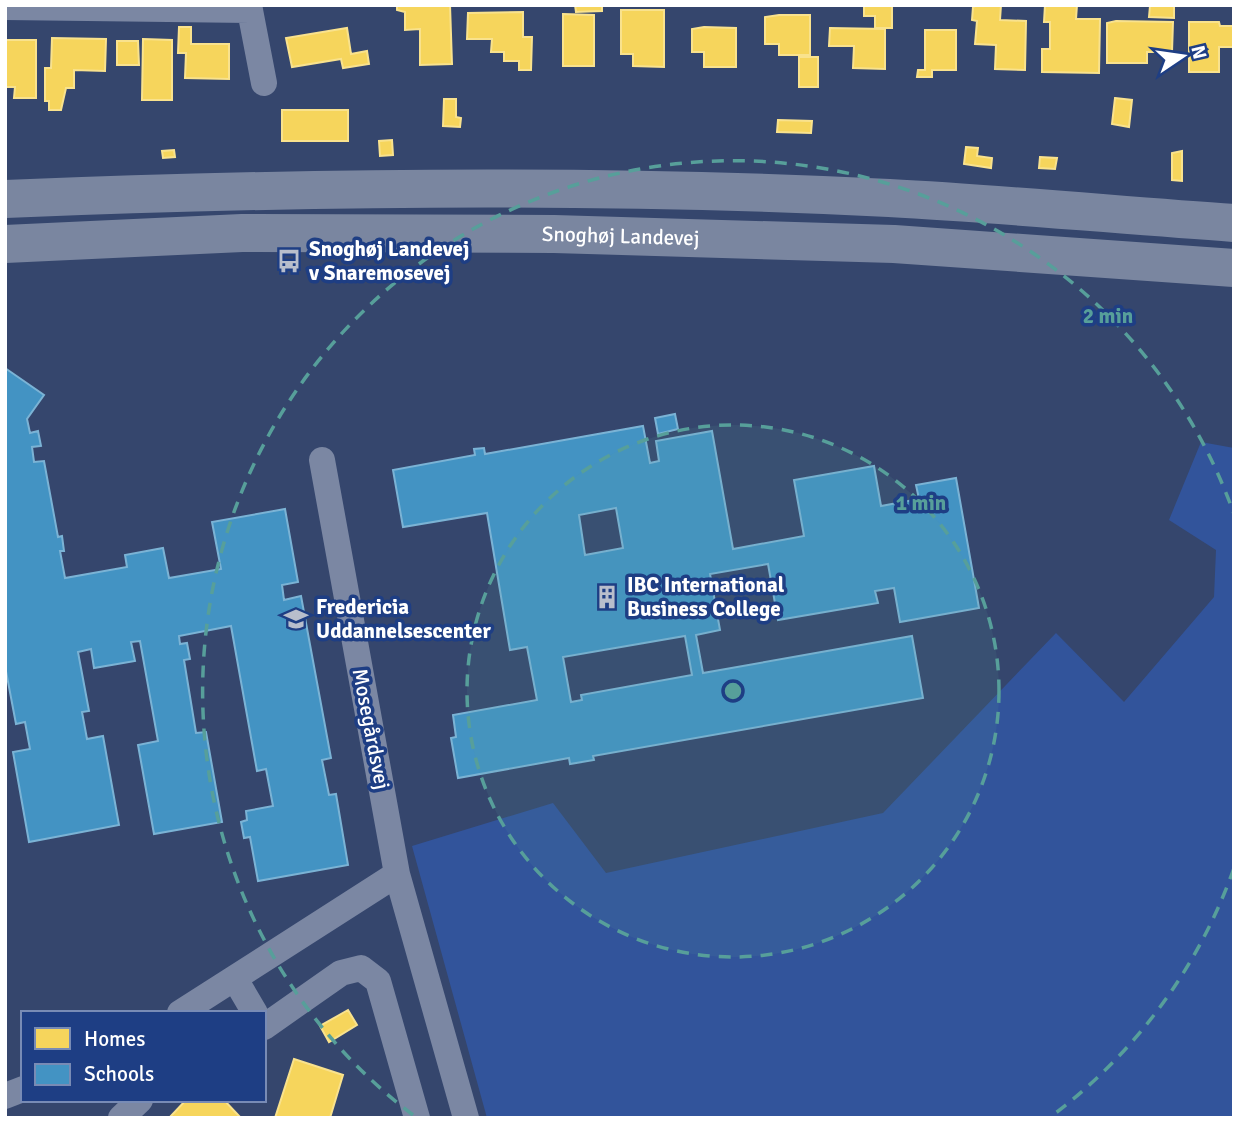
<svg xmlns="http://www.w3.org/2000/svg" width="1239" height="1123" font-family="Signika,sans-serif">
	<style>
		.green { fill: #32549b }
		.homes { fill: #f6d55c; stroke: #f9e28d; stroke-width: 2 }
		.schools { fill: #4393c3; stroke: #7bb3d5; stroke-width: 2; fill-rule: evenodd }
		.lines { fill: none; stroke-linecap: round; stroke-linejoin: round }
		.minor { stroke: #7b87a3; stroke-width: 26 }
		.primary { stroke: #7a86a0; stroke-width: 38 }
		.ring { fill: none; stroke: #579f9a; stroke-width: 3.5; stroke-dasharray: 12 9 }
		.labels { text-anchor: middle; stroke-width: 7; stroke-linejoin: round; paint-order: stroke }
		.street-label { font-size: 21px; fill: #fff; stroke: #1e3e84 }
		.poi-label { font-size: 21px; font-weight: bold; fill: #fff; stroke: #1e3e84; text-anchor: start }
		.centre { fill: #579f9a; stroke: #1e3e84; stroke-width: 3.5 }
		.ring-label { font-size: 21px; text-anchor: middle; font-weight: bold; fill: #579f9a; stroke: #1e3e84; stroke-width: 7; stroke-linejoin: round; paint-order: stroke }
	</style>
	<rect width="100%" height="100%" fill="#35466d"/>
	<path class="green" d="M1201,442L1234,448V1118H487L412,846L553,803L606,873L883,813L1056,633L1124,702L1214,597L1216,550L1169,520Z"/>
	<path class="homes" d="M397,5H450L452,64L420,65V29L405,30V12L397,10Z
		M575,5H602V11L576,12Z
		M864,5H892V28H875V16H864Z
		M977,5H1001L1000,20L1026,21L1025,70L995,69L996,45L975,44L977,21L972,20L973,7Z
		M1045,5H1077L1076,19H1100L1099,73L1042,72V49H1050V22H1044Z
		M1150,6H1174V18L1149,17Z
		M621,10H664V67L633,66V54H621Z
		M523,12V37H532L531,70H519V61H504V52H491L492,39H467L468,13Z
		M563,14L594,15V66H563Z
		M779,15H810V55H779V44H765V17Z
		M1116,21L1173,22L1172,52H1147V63H1107V23Z
		M1189,22H1219L1220,26H1234V47H1219V72H1189Z
		M179,27H191V44H229V79L185,78L186,53H178Z
		M704,27L736,28V67H704V52H692V29Z
		M347,28L351,54L367,51L369,64L343,68L341,59L292,67L286,38Z
		M830,28L885,29V69L853,68L854,46H829Z
		M925,30H956V70H932V77H917L918,70H925Z
		M52,38L106,39L105,71L74,70V88H66L61,110H49V101H45V68H51Z
		M143,39L172,40V100H142Z
		M5,40H36V98H14L15,87H5Z
		M117,41H138L139,65H117Z
		M799,57H818V87H799Z
		M1115,98L1132,100L1129,127L1112,124Z
		M444,99H456V117L461,118L460,127L443,126Z
		M282,110H348V141H282Z
		M778,120L812,121L811,133L777,132Z
		M392,140L393,155L380,156L379,141Z
		M966,147L978,148L977,156L992,158L991,168L964,164Z
		M174,150L175,157L163,158L162,151Z
		M1182,151V181L1172,180V153Z
		M1040,157L1057,158L1055,169L1039,168Z
		M348,1010L357,1025L329,1042L320,1026Z
		M294,1059L343,1075L330,1118H275Z
		M186,1100H224L241,1118H169Z"/>
	<path class="schools" d="M5,368L44,395L27,419L30,433L38,431L41,446L32,447L34,462L44,461L58,537L62,536L64,551H60L65,578L127,567L125,555L163,548L169,578L221,569L212,522L285,509L298,582L282,585L284,600L301,596L331,758L322,760L329,795L336,794L348,865L258,881L250,837L244,838L241,822L247,820L246,811L273,806L266,769L257,771L231,626L179,636L180,644L187,643L190,659L184,660L196,733L206,732L222,822L154,834L138,745L158,741L140,641L131,642L135,661L94,668L91,649L78,652L89,711L82,712L87,739L103,736L119,825L29,842L13,752L30,749L25,722L16,724L5,666Z
		M675,414L678,429L658,434L655,418Z
		M643,426L650,463L659,461L656,441L712,431L733,549L804,536L794,480L874,466L881,506L919,499L916,485L956,478L979,608L900,622L894,588L875,591L878,603L778,620L768,564L710,574L720,630L696,635L703,673L912,636L923,698L593,756L594,760L570,764L569,758L458,778L451,738L456,737L453,715L537,700L527,647L510,650L487,513L403,527L393,470L475,455L474,449L484,448L485,454ZM616,508L623,548L585,555L579,515ZM685,636L692,675L581,695L582,700L571,702L563,657Z"/>
	<g class="lines">
		<path class="minor" d="M249,5L264,83
			M5,7L250,10
			M397,874L466,1118
			M235,979L255,1013
			M180,1013L397,874L322,460
			M264,1027L341,973L361,968L378,981L417,1118
			M5,1096L23,1089
			M121,1118L140,1100"/>
		<g class="primary">
			<path d="M5,199C299,187 594,183 889,198C1004,204 1119,215 1234,223"/>
			<path id="s1" d="M5,244L242,233L554,234L894,244L1234,268"/>
		</g>
	</g>
	<circle cx="733" cy="691" r="266" fill="#579f9a" fill-opacity=".12"/>
	<g class="ring">
		<circle cx="733" cy="691" r="266"/>
		<path d="M1234 868A531 531 0 0 1 1053 1115M413 1115A531 531 0 1 1 1234 514"/>
	</g>
	<defs>
		<g id="bus-bare" transform="scale(1.89)"><path d="M-5-6H5V4H4V6H2V4H-2V6H-4V4H-5ZM-3.5-4V0h7V-4ZM-3.5 1.2v1.5H-2V1.2ZM2 1.2v1.5H3.5V1.2Z" fill="#b8becc" stroke="#1e3e84" stroke-width="2.5" paint-order="stroke"/></g>
		<g id="building-bare" transform="scale(1.89)"><path d="M-4-6H4V6H1V3H-1V6H-4ZM-2.5-4.3h1.7v1.8h-1.7ZM.8-4.3h1.7v1.8H.8ZM-2.5-1h1.7V.8h-1.7ZM.8-1h1.7V.8H.8Z" fill="#b8becc" stroke="#1e3e84" stroke-width="2.5" paint-order="stroke"/></g>
		<g id="school-bare" transform="scale(1.89)"><path d="M0-5L7-2L0 1L-7-2ZM-4 1L0 2.5L4 1V4Q0 6-4 4Z" fill="#b8becc" stroke="#1e3e84" stroke-width="2.5" paint-order="stroke"/></g>
	</defs>
	<g fill-rule="evenodd">
		<use href="#bus-bare" x="289" y="261"/>
		<use href="#building-bare" x="607" y="597"/>
		<use href="#school-bare" x="296" y="619"/>
	</g>
	<g class="labels">
		<g class="street-label">
			<text dy="7" stroke="none"><textPath href="#s1" startOffset="616">Snoghøj Landevej</textPath></text>
			<text transform="translate(371 729) rotate(79)" y="7">Mosegårdsvej</text>
		</g>
		<g class="poi-label">
			<text x="309" y="256">Snoghøj Landevej<tspan x="309" dy="24">v Snaremosevej</tspan></text>
			<text x="627" y="592">IBC International<tspan x="627" dy="24">Business College</tspan></text>
			<text x="316" y="614">Fredericia<tspan x="316" dy="24">Uddannelsescenter</tspan></text>
		</g>
	</g>
	<circle cx="733" cy="691" r="10" class="centre"/>
	<g class="ring-label">
		<text x="1108" y="323">2 min</text>
		<text x="921" y="510">1 min</text>
	</g>
	<rect width="1239" height="1123" fill="none" stroke="#ffffff" stroke-width="14"/>
	<rect x="21" y="1011" width="245" height="91" fill="#1e3e84" stroke="#788bb5" stroke-width="2"/>
	<rect x="35" y="1028" width="35" height="21" fill="#f6d55c" stroke="#788bb5" stroke-width="2"/>
	<text x="84" y="1046" font-size="21" fill="#ffffff">Homes</text>
	<rect x="35" y="1064" width="35" height="21" fill="#4393c3" stroke="#788bb5" stroke-width="2"/>
	<text x="84" y="1081" font-size="21" fill="#ffffff">Schools</text>
	<g transform="translate(1183 56) rotate(77)" stroke="#1e3e84" stroke-width="5" paint-order="stroke">
	<path d="M0-5L12 26L0 18L-12 26Z" fill="#ffffff"/>
	<text y="-10" font-size="19" font-weight="bold" text-anchor="middle" fill="#ffffff">N</text>
	</g>
</svg>
